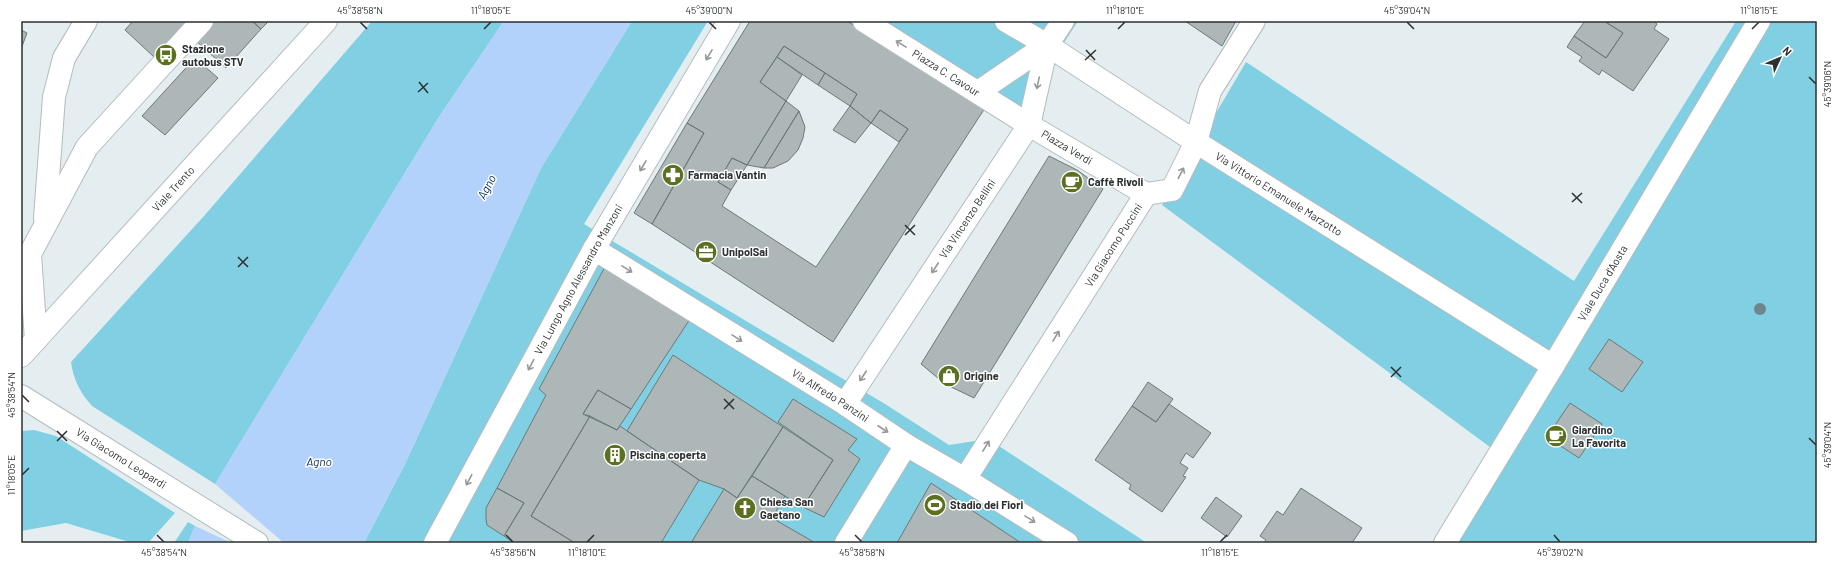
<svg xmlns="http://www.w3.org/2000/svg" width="1838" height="564" font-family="Barlow,sans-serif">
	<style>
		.green { fill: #80cfe3 }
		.water { fill: #b2d2fb }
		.building { fill: #adb7b7; stroke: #6e7878; fill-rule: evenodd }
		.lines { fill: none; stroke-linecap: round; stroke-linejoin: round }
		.minor-casing { stroke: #b3bcbf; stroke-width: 24 }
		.major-casing { stroke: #b3bcbf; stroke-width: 24 }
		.minor { stroke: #fff; stroke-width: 22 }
		.major { stroke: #fff; stroke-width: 22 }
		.tree { fill: #6c868c }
		.oneway { stroke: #969898 }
		.ticks { fill: none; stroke: #2c3031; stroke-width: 1.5 }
		.labels { text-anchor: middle; stroke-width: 3; stroke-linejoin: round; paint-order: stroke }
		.poi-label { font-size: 11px; font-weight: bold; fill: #2c3031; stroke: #fff; text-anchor: start }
		.street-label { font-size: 11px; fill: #2c3031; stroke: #fff }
		.water-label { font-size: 12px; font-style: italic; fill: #032c59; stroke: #fff }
		.neatline { fill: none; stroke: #2c3031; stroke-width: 1.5 }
		.ticks-label { font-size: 10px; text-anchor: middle; fill: #2c3031 }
	</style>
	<rect width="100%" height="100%" fill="#e4eef1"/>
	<path class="green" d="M372,21H504L439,117L215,484L92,406C81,394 73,379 71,362L204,216Z
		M632,21H708L584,224L885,404L949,445L988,439L1147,543H364L405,464L541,168Z
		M849,21H1078L1013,122Z
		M1736,21H1817V543H1435L1494,450L1162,205L1246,62L1574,281Z
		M34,430L56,436L175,513L148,543H133L66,523L21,531V431Z
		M188,522L195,526L188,543H174Z"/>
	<path class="water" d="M504,21H632L541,168L405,464L364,543H284L215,484L439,117Z
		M195,526L232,543H188Z"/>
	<path class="building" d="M133,21H212L168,70L125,30Z
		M212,21H252L261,29L226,68L195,40Z
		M252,21H269L261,29Z
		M750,21H847L985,108L833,342L652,224L704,133L687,123ZM784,46L857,94L850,106L871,123L880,110L908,129L816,267L722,206L731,190L718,182L732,158L747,165L786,101L760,82Z
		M1185,21H1236L1222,46Z
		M1585,21H1604L1623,33L1606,58L1574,36Z
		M1604,21H1653L1657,24L1654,29L1669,39L1633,91L1602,70L1599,75L1579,61L1582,57L1567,47L1574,36L1606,58L1623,33Z
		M21,30L27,33L21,49Z
		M784,46L825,73L818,85L777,57Z
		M777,57L802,75L786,101L760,82Z
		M195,58L218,78L165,135L142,116Z
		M825,73L857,94L850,106L818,85Z
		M786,101L799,111L764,168L747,165Z
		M850,106L871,123L855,143L833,130Z
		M880,110L908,129L899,142L871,123Z
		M799,111L805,127L803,138L798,150L788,161L773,168H764Z
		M687,123L704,133L652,224L634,213Z
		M1049,156L1077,170L1103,189L974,398L945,384L921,364Z
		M732,158L747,165L731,190L718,182Z
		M606,265L690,319L631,409L598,390L583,414L590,416L531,516L575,543H514L504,536L524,503L497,488L546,395L539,389Z
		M1609,339L1643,362L1622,392L1589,369Z
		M673,355L783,427L737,498L724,489L699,480L627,431Z
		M1148,382L1173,399L1156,422L1132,406Z
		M598,390L631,409L617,430L583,414Z
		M793,399L857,439L848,450L860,459L824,517L803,507L833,460L778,422Z
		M1570,403L1602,424L1579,458L1547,437Z
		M1169,404L1211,433L1193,458L1186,453L1180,463L1188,468L1183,476L1186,477L1162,512L1129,489L1131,485L1095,460L1132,406L1156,422Z
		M590,416L617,430L620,426L699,480L661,543H575L531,516Z
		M783,427L833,460L803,507L752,476Z
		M752,476L785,496L772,518L812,541L811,543H691L724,489L737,498Z
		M931,483L1021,543H897Z
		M497,488L524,503L504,536L487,525L486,519V508Z
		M1301,488L1362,528L1352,543H1264L1266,540L1260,536L1277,511L1283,515Z
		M1216,497L1242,516L1227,537L1201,518Z"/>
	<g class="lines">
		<g class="minor-casing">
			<g id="minor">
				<path id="s1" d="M864,21L1029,125L1146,194"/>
				<path id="s2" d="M1006,21L1047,45L1196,142L1553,366"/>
				<path d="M978,92L1047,45"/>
				<path d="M45,218L54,97L64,58L86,21"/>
				<path id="s3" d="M594,249L845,404L906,445L965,479L1067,543"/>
				<path d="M36,340L30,254L87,147L202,21"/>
				<path id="s4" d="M21,396L257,543"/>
				<path id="s5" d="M845,404L1029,125L1047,45L1063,21"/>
				<path id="s6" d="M965,479L1146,194L1172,190L1196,142L1210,91L1254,21"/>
				<path id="s7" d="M435,543L594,249L729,21"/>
				<path d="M846,543L906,445"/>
				<path id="s8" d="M1445,543L1553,366L1759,21"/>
			</g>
		</g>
		<g class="major-casing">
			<g id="major">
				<path id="s9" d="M21,356L326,21"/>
			</g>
		</g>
		<use href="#minor" class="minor"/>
		<use href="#major" class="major"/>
	</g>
	<circle class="tree" cx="1760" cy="309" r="6"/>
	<defs><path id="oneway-shaft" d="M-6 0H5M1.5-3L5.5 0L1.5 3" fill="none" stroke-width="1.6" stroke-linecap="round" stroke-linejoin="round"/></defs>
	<g class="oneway">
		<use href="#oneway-shaft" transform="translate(901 44) rotate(-148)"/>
		<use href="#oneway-shaft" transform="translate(709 55) rotate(121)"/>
		<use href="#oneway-shaft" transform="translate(1038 83) rotate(102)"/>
		<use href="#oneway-shaft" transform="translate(643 166) rotate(121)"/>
		<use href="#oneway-shaft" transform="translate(1181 173) rotate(-63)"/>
		<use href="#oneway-shaft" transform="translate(935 268) rotate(123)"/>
		<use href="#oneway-shaft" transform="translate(627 269) rotate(32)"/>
		<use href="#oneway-shaft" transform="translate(1056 336) rotate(-58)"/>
		<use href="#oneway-shaft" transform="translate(737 338) rotate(32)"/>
		<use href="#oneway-shaft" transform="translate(531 365) rotate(118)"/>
		<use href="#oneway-shaft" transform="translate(863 376) rotate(123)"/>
		<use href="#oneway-shaft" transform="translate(883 429) rotate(33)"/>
		<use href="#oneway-shaft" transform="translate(986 446) rotate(-58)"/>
		<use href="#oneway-shaft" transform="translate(469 480) rotate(118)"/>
		<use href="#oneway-shaft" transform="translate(1030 519) rotate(32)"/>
	</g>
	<path class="ticks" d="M360,22L367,29M709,22L716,29M1407,22L1414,29M484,29L491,22M1118,29L1125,22M1752,29L1759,22M1086,50L1095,60M1085,60L1096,50M1809,77L1816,84M419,82L428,93M418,92L428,83M1572,193L1582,203M1572,202L1582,193M905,225L915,235M905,235L915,225M238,257L248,267M238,267L248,257M1391,367L1401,377M1391,377L1401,367M22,395L29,402M724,399L734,409M724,409L734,399M57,431L67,441M1809,438L1816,445M57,441L67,431M22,475L29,468M157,535L164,542M506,535L513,542M855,535L862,542M1554,535L1560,542M587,542L594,535M1220,542L1227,535"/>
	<defs>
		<g id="bus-disc" transform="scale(1.15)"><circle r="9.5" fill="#5c7120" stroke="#fff"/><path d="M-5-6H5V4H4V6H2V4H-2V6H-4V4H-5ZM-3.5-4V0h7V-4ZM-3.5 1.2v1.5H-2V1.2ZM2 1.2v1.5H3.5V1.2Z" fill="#fff"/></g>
		<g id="pharmacy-disc" transform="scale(1.15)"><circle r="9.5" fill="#5c7120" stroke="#fff"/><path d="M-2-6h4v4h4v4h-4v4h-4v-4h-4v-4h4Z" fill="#fff"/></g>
		<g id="cafe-disc" transform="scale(1.15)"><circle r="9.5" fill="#5c7120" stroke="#fff"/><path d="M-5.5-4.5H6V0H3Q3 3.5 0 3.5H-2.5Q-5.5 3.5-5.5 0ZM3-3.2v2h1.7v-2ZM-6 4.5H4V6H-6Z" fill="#fff"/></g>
		<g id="office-disc" transform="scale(1.15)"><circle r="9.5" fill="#5c7120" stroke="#fff"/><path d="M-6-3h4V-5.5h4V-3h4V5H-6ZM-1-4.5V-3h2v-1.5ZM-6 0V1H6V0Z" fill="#fff"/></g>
		<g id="shop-disc" transform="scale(1.15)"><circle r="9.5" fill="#5c7120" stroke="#fff"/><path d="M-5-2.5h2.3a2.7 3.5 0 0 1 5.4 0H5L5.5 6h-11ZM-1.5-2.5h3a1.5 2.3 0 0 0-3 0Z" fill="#fff"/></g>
		<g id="building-disc" transform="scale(1.15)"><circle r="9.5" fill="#5c7120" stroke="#fff"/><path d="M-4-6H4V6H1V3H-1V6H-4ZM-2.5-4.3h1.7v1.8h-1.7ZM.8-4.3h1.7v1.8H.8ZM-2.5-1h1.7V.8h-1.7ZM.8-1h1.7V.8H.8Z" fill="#fff"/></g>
		<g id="stadium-disc" transform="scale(1.15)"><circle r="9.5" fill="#5c7120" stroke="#fff"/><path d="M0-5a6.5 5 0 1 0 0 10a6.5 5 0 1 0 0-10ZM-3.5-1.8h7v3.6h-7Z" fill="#fff"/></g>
		<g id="church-disc" transform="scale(1.15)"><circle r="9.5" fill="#5c7120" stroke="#fff"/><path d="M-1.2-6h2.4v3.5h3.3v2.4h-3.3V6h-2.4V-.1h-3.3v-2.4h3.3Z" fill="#fff"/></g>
	</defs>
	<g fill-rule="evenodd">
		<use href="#bus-disc" x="166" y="55"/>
		<use href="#pharmacy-disc" x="673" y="175"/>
		<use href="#cafe-disc" x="1072" y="182"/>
		<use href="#office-disc" x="706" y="252"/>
		<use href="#shop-disc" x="949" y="376"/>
		<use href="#cafe-disc" x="1556" y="436"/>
		<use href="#building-disc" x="615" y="455"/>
		<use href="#stadium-disc" x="935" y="505"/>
		<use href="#church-disc" x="745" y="508"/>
	</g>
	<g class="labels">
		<g class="poi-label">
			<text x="182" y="53">Stazione<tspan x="182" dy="13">autobus STV</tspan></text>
			<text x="688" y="179">Farmacia Vantin</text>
			<text x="1088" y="186">Caffè Rivoli</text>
			<text x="722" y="256">UnipolSai</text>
			<text x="964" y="380">Origine</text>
			<text x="1572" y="434">Giardino<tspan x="1572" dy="13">La Favorita</tspan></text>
			<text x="630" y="459">Piscina coperta</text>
			<text x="760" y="506">Chiesa San<tspan x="760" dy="13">Gaetano</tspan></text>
			<text x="950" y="509">Stadio dei Fiori</text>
		</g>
		<g class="street-label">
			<text dy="4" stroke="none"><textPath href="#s1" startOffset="97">Piazza C. Cavour</textPath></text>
			<text dy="4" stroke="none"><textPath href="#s1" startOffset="239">Piazza Verdi</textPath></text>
			<text dy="4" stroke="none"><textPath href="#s9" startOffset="226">Viale Trento</textPath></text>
			<text dy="4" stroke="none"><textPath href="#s2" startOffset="323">Via Vittorio Emanuele Marzotto</textPath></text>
			<text dy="4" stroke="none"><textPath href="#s5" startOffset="222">Via Vincenzo Bellini</textPath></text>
			<text dy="4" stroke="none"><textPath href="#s6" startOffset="277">Via Giacomo Puccini</textPath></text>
			<text dy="4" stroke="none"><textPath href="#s7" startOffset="300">Via Lungo Agno Alessandro Manzoni</textPath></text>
			<text dy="4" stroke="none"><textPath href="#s8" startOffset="304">Viale Duca d'Aosta</textPath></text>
			<text dy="4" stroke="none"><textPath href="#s3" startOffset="278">Via Alfredo Panzini</textPath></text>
			<text dy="4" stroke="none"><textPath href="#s4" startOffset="118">Via Giacomo Leopardi</textPath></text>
		</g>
		<g class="water-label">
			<text transform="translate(487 187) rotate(-62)" y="4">Agno</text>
			<text x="319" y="466">Agno</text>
		</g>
	</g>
	<rect width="1838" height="564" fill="none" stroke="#ffffff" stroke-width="44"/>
	<g transform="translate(1780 58) rotate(46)" stroke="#ffffff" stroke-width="3" paint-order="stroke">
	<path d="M0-3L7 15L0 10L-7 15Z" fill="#2c3031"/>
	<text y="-6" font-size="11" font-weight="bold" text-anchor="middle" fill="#2c3031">N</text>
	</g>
	<rect x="22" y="22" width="1794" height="520" class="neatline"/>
	<g class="ticks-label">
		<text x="360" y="14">45°38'58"N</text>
		<text x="491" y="14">11°18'05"E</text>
		<text x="709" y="14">45°39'00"N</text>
		<text x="1125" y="14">11°18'10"E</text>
		<text x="1407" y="14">45°39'04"N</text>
		<text x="1759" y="14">11°18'15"E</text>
		<text transform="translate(1827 84) rotate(-90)" y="4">45°39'06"N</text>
		<text transform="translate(11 395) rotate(-90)" y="4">45°38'54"N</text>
		<text transform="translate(1827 445) rotate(-90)" y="4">45°39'04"N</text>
		<text transform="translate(11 475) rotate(-90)" y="4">11°18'05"E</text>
		<text x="164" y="556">45°38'54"N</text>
		<text x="513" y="556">45°38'56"N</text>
		<text x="587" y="556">11°18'10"E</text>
		<text x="862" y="556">45°38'58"N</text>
		<text x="1220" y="556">11°18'15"E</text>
		<text x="1560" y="556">45°39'02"N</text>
	</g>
</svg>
